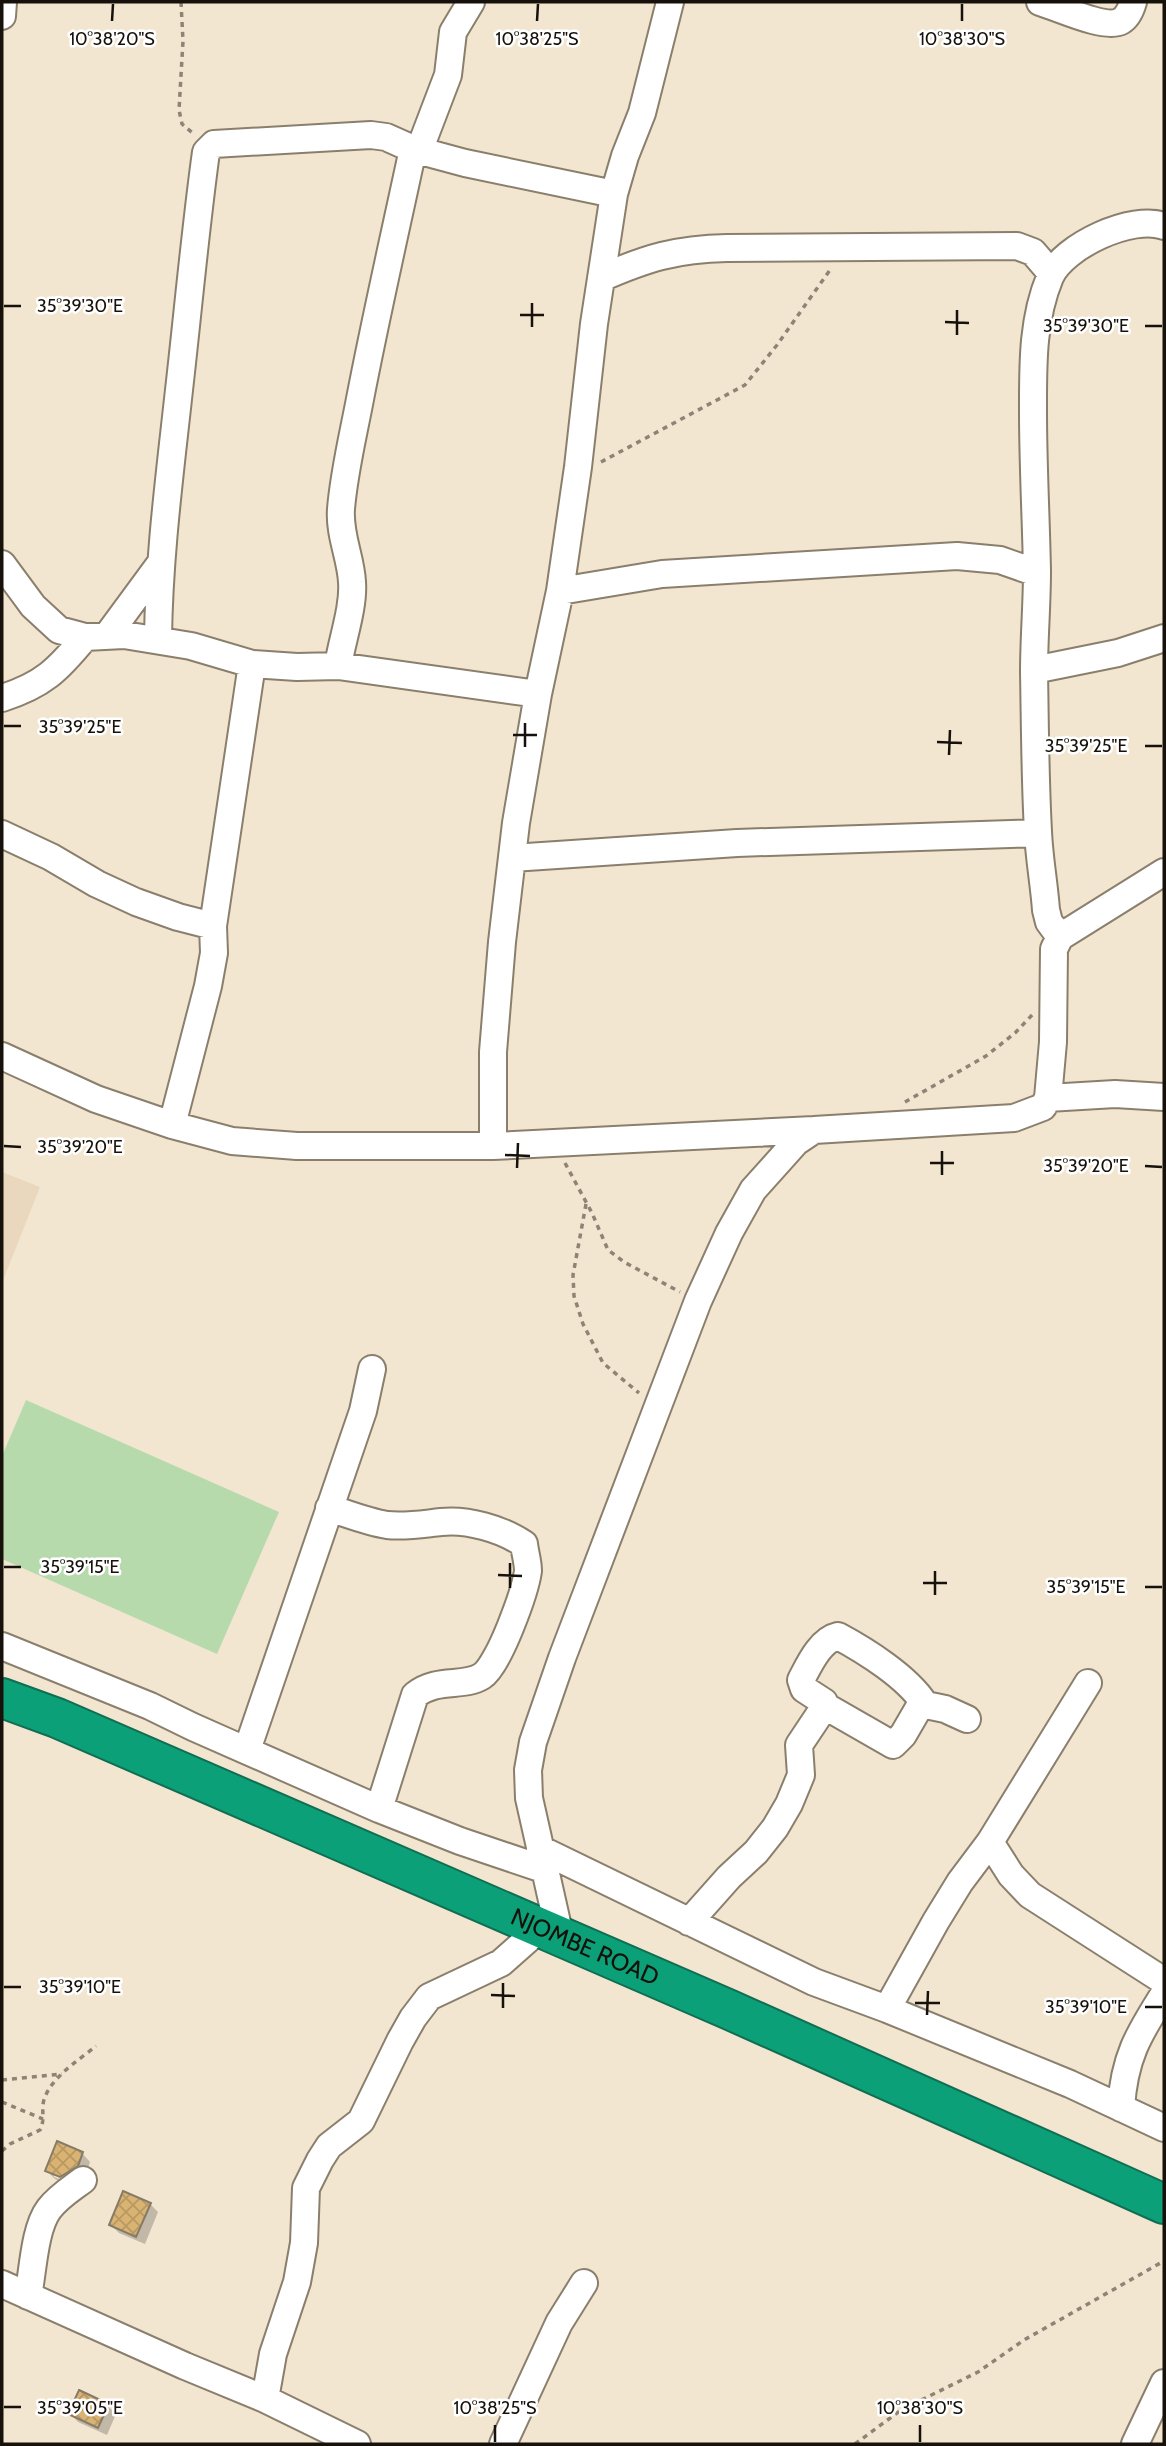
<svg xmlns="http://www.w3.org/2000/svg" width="1166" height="2446" font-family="Cabin,sans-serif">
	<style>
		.built { fill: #e9d8bd }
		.garden { fill: #b7daad }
		.shadow { fill: #0003; fill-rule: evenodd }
		.building { fill: url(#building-cross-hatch); stroke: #877b68; stroke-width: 2 }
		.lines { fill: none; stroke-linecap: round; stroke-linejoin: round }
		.minor-casing { stroke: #8a7f6c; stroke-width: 30 }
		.highway-casing { stroke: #106e52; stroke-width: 42 }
		.path { stroke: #8d8476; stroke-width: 3.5; stroke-dasharray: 5 5; stroke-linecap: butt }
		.minor { stroke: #fff; stroke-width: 26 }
		.highway { stroke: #0ca078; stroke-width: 38 }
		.ticks { fill: none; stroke: #16120b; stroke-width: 2.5 }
		.labels { text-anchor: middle; stroke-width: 5; stroke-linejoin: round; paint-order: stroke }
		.street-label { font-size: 24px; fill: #16120b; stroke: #fff }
		.ticks-label { font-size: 18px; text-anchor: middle; fill: #16120b; stroke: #fff; stroke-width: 5; stroke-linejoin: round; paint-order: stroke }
	</style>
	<defs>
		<pattern id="building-cross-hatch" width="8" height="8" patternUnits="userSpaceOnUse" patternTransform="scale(1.75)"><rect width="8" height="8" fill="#d8b372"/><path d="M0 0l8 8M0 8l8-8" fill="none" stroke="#b99961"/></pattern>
	</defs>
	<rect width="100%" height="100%" fill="#f3e6d1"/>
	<path class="built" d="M2,1172L40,1187L2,1283Z"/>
	<path class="garden" d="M26,1400L279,1512L217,1654L2,1559V1456Z"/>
	<path class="shadow" d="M82,2153L90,2162L86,2174L69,2185L55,2179L47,2171ZM54,2173L69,2179L68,2182L54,2177Z
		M150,2204L158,2212L145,2244L119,2233L111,2225Z
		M108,2406L116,2414L107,2435L78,2422L70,2413Z"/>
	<path class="building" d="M57,2141L83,2152L78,2166L60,2177L45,2171Z
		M123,2191L151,2203L136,2237L109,2225Z
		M79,2390L109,2404L98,2428L68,2414Z"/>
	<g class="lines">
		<g class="minor-casing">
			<path id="minor" d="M1040,2C1057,7 1106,30 1121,21C1128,17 1131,9 1133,2
				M2,16L3,2
				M419,151L448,75L453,32L471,2
				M601,278C647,258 676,249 727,248L1017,246L1033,252L1051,273
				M2,564L33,606L59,630L85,637L124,635L191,646L252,664L297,667L338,666L538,694
				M560,591L662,574L957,556L1000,560L1037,573
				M107,636L160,564
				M158,639C159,555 170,473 179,390C188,311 195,232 206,152L214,144L371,135L386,137L413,149L465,163L614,194
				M338,666C342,640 354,607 352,582C351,558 339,535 341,509C344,472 353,436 360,399C376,316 395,233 413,149
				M1034,670L1118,653L1164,638
				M2,698C43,685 58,670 85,637
				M2,834L51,857L97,884L136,902L178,917L213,926
				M512,858L737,843L1038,833
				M1060,937L1049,922L1046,910C1044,883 1039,857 1038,831C1035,778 1035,725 1034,672C1034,638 1037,605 1037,571C1036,518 1033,465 1033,412C1033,366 1032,320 1050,277C1063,246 1133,214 1164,226
				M2,1056L96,1099L172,1125L232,1141L297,1146H493L814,1130
				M1048,1098L1115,1094L1164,1097
				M172,1125L208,986L214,953L213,926L252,664
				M493,1146V1052L502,942L516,823L538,694L560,591L578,467L594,324L614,194L625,156L642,113L670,2
				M329,1508C348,1514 368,1522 387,1525C406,1527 422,1524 441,1522C467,1519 502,1529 524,1544C525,1553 528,1562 528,1571C525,1592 499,1665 482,1676C463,1688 438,1677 415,1695L379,1809
				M2,1646L150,1706L193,1727L379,1809L460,1841L546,1870
				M825,1706L893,1745L903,1735L921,1704L945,1709L967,1719
				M247,1750L363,1411L372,1369
				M990,1842L1011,1875L1030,1895L1164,1981
				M540,1849L814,1982L887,2009L1070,2084L1164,2128
				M689,1922L729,1877L756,1852L775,1828L789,1804L801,1775L799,1745L825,1706L824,1702L804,1689L801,1680C809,1665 820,1640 838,1636C866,1651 907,1677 924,1703
				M560,1936L529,1798L528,1770L533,1742L562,1658L698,1301L729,1233L753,1190L796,1142L814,1130L1014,1118L1043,1107L1048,1098L1053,1042L1054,949L1060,937L1164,872
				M887,2009L936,1921L960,1882L990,1842L1088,1683
				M1121,2108C1124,2058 1138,2035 1164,1994
				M2,2284L185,2366L265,2399L357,2444
				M28,2296C33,2272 34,2229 49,2209C58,2197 71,2189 83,2180
				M265,2399L273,2354L297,2282L304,2243L306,2188L320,2160L329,2146L361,2121L400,2041L413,2018L429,1997L501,1963L527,1940L538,1927
				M503,2444L559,2323L584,2283
				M1135,2444L1164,2383"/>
		</g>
		<g class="highway-casing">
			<g id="highway">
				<path id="s1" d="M2,1698L57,1718L730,2010L1164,2204"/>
			</g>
		</g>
		<path class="path" d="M181,2L183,41L179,110L182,124L195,135
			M601,462L745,385L777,345L830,270
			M905,1102L986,1056L1015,1033L1033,1014
			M565,1163L592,1213L608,1250L624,1262L680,1292
			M586,1204L573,1275L574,1296L583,1324L603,1363L639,1393
			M2,2080L62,2074
			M2,2102L43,2119
			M2,2151L10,2144L40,2130C46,2119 40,2108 45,2097C53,2076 79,2060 96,2046
			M855,2444L901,2410L978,2372L1024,2340L1164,2261"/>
		<use href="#minor" class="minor"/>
		<use href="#highway" class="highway"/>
	</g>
	<path class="ticks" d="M112,21L113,4M537,21L538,4M962,21V4M4,306H21M520,315H544M945,322L969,323M1145,326H1162M532,327V303M957,335V310M4,726H21M513,735H537M937,742L962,743M1145,746H1162M525,747V723M949,755L950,730M4,1146L21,1147M505,1155L530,1156M930,1163H954M1145,1166L1162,1167M517,1168L518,1143M942,1175V1151M4,1567H21M498,1575L522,1576M923,1583H947M1145,1587H1162M510,1588V1563M935,1595V1571M4,1987H21M491,1995L515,1996M915,2003H940M1145,2007H1162M503,2008V1983M927,2015L928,1991M4,2407H21M495,2442V2425M920,2442V2425"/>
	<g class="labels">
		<g class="street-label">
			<text dy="8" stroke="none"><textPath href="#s1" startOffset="634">NJOMBE ROAD</textPath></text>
		</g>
	</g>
	<g class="ticks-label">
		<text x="112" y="45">10°38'20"S</text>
		<text x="537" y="45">10°38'25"S</text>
		<text x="962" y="45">10°38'30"S</text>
		<text x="80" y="312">35°39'30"E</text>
		<text x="1086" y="332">35°39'30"E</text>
		<text x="80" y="733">35°39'25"E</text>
		<text x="1086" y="752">35°39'25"E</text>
		<text x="80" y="1153">35°39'20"E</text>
		<text x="1086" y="1172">35°39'20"E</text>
		<text x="80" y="1573">35°39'15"E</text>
		<text x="1086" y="1593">35°39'15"E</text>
		<text x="80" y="1993">35°39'10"E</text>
		<text x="1086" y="2013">35°39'10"E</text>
		<text x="80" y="2414">35°39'05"E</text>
		<text x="495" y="2414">10°38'25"S</text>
		<text x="920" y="2414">10°38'30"S</text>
	</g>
	<rect width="1166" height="2446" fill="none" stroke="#16120b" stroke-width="7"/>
</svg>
